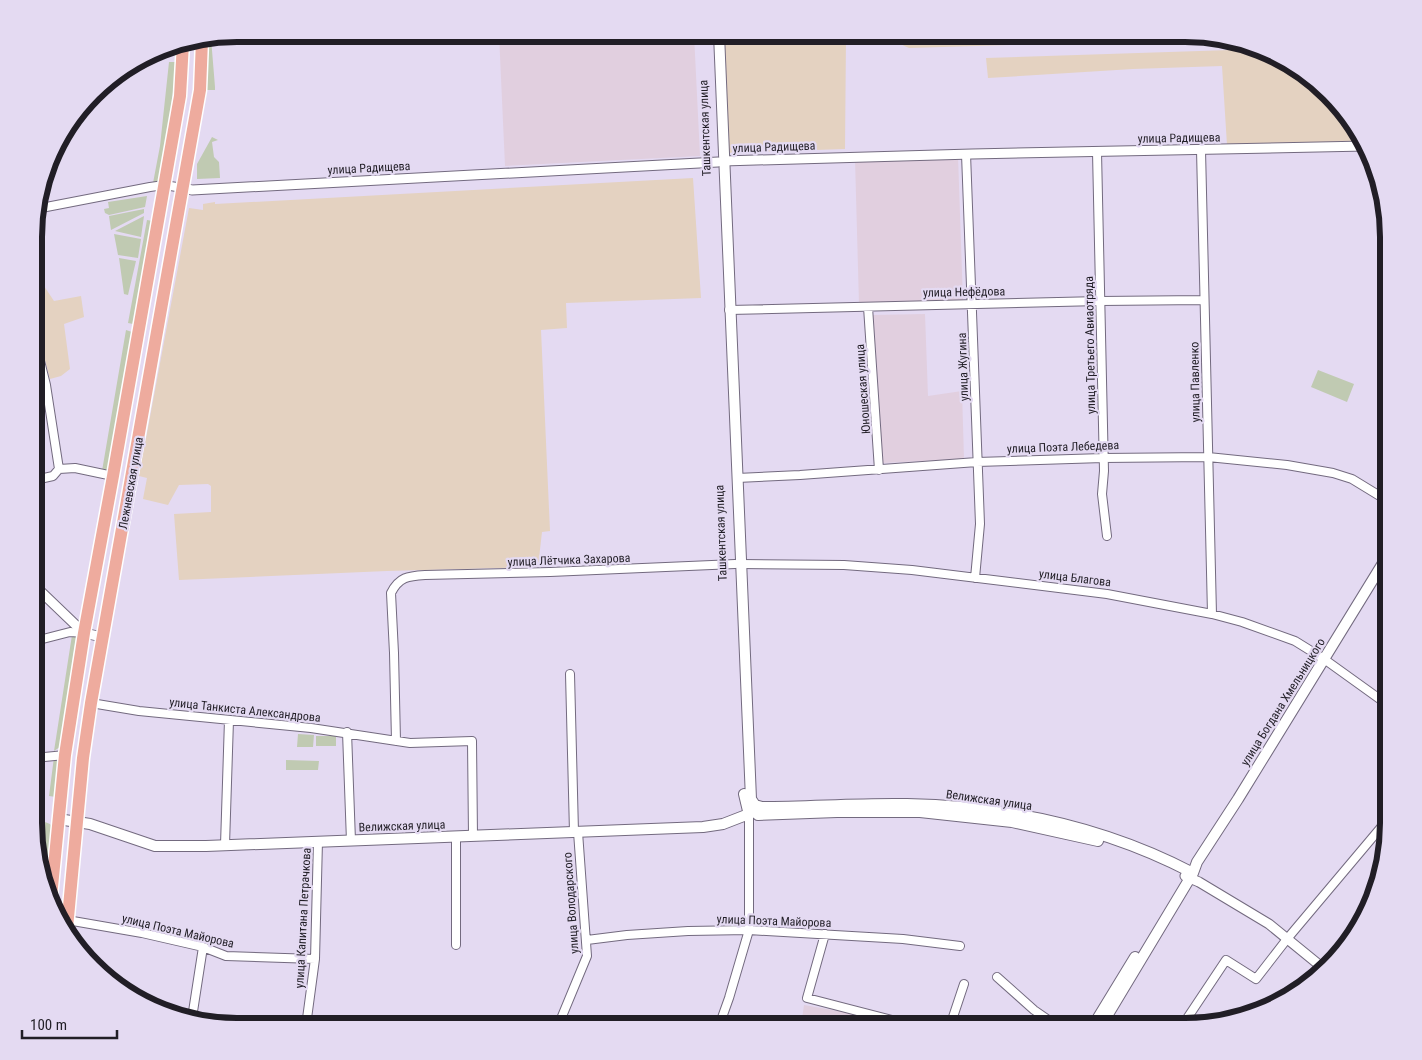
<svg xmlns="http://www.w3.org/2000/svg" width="1422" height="1060" font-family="'Roboto Condensed',sans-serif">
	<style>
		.industrial { fill: #e4d2c1 }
		.education { fill: #e1cfdf }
		.green { fill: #c0cab2 }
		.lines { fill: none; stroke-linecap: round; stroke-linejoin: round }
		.minor-casing { stroke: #736a7f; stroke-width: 10 }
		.tertiary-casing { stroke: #736a7f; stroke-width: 11 }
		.secondary-casing { stroke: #736a7f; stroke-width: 12 }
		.trunk-casing { stroke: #fff; stroke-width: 15 }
		.minor { stroke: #fff; stroke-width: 8 }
		.tertiary { stroke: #fff; stroke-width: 9 }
		.secondary { stroke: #fff; stroke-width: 10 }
		.trunk { stroke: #eeab9e; stroke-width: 12 }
		.labels { text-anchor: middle; stroke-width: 4.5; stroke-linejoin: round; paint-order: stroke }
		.street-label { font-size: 12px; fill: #211e26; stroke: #e4daf2 }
		.rim { fill: none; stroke: #211e26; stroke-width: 6 }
	</style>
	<rect width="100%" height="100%" fill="#e4daf2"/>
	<path class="industrial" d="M878,34H1198L1218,39L909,48Z
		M846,38L845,149L727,153L723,41L751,39L752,43Z
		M1254,47L1262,49L1319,84L1364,144L1227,145L1222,66L1133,69L988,78L986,58L1230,50Z
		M693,178L701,298L566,303L567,328L541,330L550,531L542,532L538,567L387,571L179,580L174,514L211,512V486L208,484L179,485L168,505L143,499L147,478L139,476L189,208L203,210V204L215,202V204Z
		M44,286L54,301L81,296L84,317L64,324L70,369L61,376L50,379L35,323V287Z"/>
	<path class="education" d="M499,34H694L700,156L505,166Z
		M958,156L963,302L859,304L855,159Z
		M925,314L928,396L962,391L964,459L883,463L873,315Z
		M804,1005L923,1026H801Z"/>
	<path class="green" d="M211,38L215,87V90H204L206,39Z
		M169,62H177L167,138L159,182L153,183L160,146Z
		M212,137L218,140L212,142L214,157L219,162L220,178L197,179V164Z
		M147,196L145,207L109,215L105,213L104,209L109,208L108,202Z
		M144,209V213L111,230L109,216Z
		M144,216L141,237L115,231Z
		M147,220L153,221L135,323L133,324L128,323Z
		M114,234L141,239L138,258L118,255Z
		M119,258L136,261L128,295L124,294Z
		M126,330L132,332L133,334L107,473L102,471Z
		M1318,370L1354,384L1347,402L1311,387Z
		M72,635H75L76,638L60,747L54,751Z
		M298,734L314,735L313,747H297Z
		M316,736H336V746H316Z
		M59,756L56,797L49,796L54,757Z
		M286,760L319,761L318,770H286Z
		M45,822L50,824L53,828L51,858L44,857L41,854Z"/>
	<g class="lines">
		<g class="minor-casing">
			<path id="minor" d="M1201,150L1212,614
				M1097,152L1104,471L1102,494L1107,536
				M966,154L980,524L975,578
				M36,209L150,187L164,185L183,188
				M868,307L879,470
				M729,310L1100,301L1204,300
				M35,341L46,385L59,469
				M737,478L800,475L977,462L1103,458L1208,457L1287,465L1333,473L1352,479L1388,501
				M35,480L53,476L59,469L75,468L113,476
				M740,564L844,565L912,570L1107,594L1212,614L1242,622L1295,641L1324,659L1388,705
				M35,641L70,632L84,633
				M570,674L574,832
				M91,703L139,711L311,728L410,743L472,741L473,836
				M347,732L351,841
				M396,741L394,653L391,593C399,577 408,576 425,575L550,572L735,564
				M34,758L65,755
				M456,837V945
				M225,845L229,720
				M67,920L142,933L203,947L226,956L315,959
				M825,934L807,998L915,1026
				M587,940L627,935L688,931L749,930L903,939L960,946
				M997,977L1034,1010L1057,1026
				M192,1018L203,947
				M306,1026L315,959L318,841
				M558,1026L587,956L578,832
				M719,1026L729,998L749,930V815
				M950,1026L964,984
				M1182,1026L1226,960L1256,979L1287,939L1388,819"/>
		</g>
		<g class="tertiary-casing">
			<path id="tertiary" d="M723,161L972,154L1366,146
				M183,188L192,190L718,162
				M35,586L84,633L102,637
				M1185,876L1199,882L1269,924L1323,968"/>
		</g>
		<g class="secondary-casing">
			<path id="secondary" d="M719,34L751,799L755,805L762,807C810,807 858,803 907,804C1006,806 1105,827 1193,873
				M744,794L749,815
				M758,815L837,812H920L1012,822L1098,841
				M58,819L90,824L155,846H206L703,827L723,824L754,812
				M1093,1026L1135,957
				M1101,1026L1193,873L1197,862L1238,799L1388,555"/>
		</g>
		<g class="trunk-casing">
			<path id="trunk" d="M51,897L65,755L84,633L113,476L180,96L183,43
				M67,928L83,758L91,703L200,90L202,40"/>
		</g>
		<use href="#minor" class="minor"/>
		<use href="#tertiary" class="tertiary"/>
		<use href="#secondary" class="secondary"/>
		<use href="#trunk" class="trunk"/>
	</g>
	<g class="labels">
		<g class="street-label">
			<text transform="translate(705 128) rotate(-92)" y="4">Ташкентская улица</text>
			<text transform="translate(1179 138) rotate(-1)" y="4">улица Радищева</text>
			<text transform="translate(774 147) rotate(-2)" y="4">улица Радищева</text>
			<text transform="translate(369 168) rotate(-3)" y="4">улица Радищева</text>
			<text transform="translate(964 292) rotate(-1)" y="4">улица Нефёдова</text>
			<text transform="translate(1090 345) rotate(-91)" y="4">улица Третьего Авиаотряда</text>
			<text transform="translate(963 367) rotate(-92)" y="4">улица Жугина</text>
			<text transform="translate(1195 382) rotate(-91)" y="4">улица Павленко</text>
			<text transform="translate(863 389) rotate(-94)" y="4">Юношеская улица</text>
			<text transform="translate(1063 447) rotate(-2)" y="4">улица Поэта Лебедева</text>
			<text transform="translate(131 483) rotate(-80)" y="4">Лежневская улица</text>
			<text transform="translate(721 533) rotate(-92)" y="4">Ташкентская улица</text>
			<text transform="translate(569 560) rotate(-2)" y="4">улица Лётчика Захарова</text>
			<text transform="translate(1075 578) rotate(7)" y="4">улица Благова</text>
			<text transform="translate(1283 702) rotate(-58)" y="4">улица Богдана Хмельницкого</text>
			<text transform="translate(245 710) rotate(6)" y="4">улица Танкиста Александрова</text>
			<text transform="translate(989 800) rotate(8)" y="4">Велижская улица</text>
			<text transform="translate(402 826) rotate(-2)" y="4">Велижская улица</text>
			<text transform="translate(571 903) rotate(-94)" y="4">улица Володарского</text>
			<text transform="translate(303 918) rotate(-87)" y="4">улица Капитана Петрачкова</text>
			<text transform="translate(774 921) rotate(2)" y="4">улица Поэта Майорова</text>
			<text transform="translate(178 931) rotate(13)" y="4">улица Поэта Майорова</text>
		</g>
	</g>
	<path d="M0 0H1422V1060H0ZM237 42H1185A195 195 0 0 1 1380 237V823A195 195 0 0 1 1185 1018H237A195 195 0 0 1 42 823V237A195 195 0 0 1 237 42Z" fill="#e4daf2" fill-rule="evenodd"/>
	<path class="rim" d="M237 42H1185A195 195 0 0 1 1380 237V823A195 195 0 0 1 1185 1018H237A195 195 0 0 1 42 823V237A195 195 0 0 1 237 42Z"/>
	<path d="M22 1030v8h95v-8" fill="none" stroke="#211e26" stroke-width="2.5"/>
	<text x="30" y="1030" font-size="15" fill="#211e26" stroke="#e4daf2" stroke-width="4" paint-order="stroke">100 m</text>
</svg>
